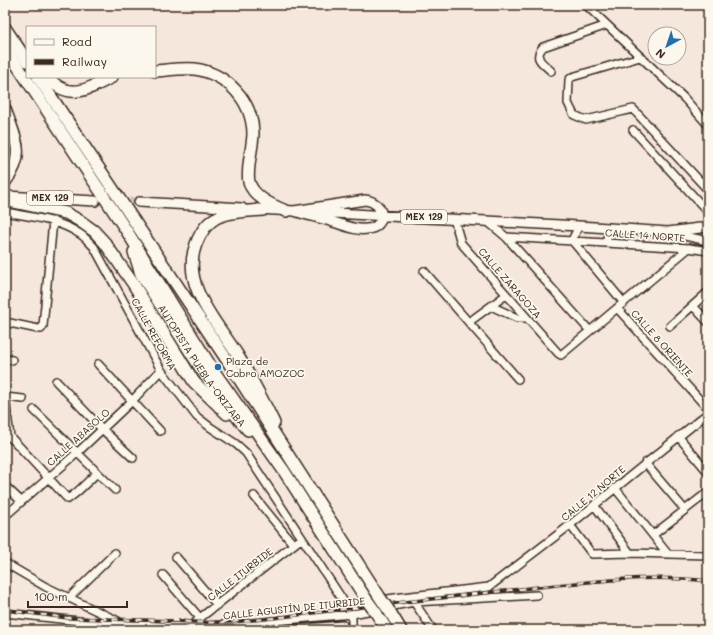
<svg xmlns="http://www.w3.org/2000/svg" width="713" height="635" font-family="Mali,sans-serif">
	<style>
		.lines { fill: none; stroke-linecap: round; stroke-linejoin: round }
		.major-tunnel { stroke: #d1c1b7; stroke-width: 9; stroke-dasharray: 9 4.5; stroke-linecap: butt }
		.minor-casing { stroke: #3b2a1e; stroke-width: 10 }
		.major-casing { stroke: #3b2a1e; stroke-width: 12 }
		.highway-casing { stroke: #3b2a1e; stroke-width: 14 }
		.minor { stroke: #fbf7ec; stroke-width: 7 }
		.major { stroke: #fbf7ec; stroke-width: 9 }
		.highway { stroke: #fbf7ec; stroke-width: 11 }
		.rail-casing { stroke: #3b2a1e; stroke-width: 3.5 }
		.rail { stroke: #fbf7ec; stroke-width: 2; stroke-dasharray: 6; stroke-linecap: butt }
		.highway-bridge-casing { stroke: #3b2a1e; stroke-width: 14; stroke-linecap: butt }
		.highway-bridge { stroke: #fbf7ec; stroke-width: 11 }
		.poi-dot { fill: #1f6fb2; stroke: #fbf7ec; stroke-width: 1.5 }
		.labels { text-anchor: middle; stroke-width: 3.5; stroke-linejoin: round; paint-order: stroke }
		.shield { fill: #fbf7ec; stroke: #75685c; stroke-width: 1 }
		.shield-label { font-size: 9px; font-weight: bold; fill: #3b2a1e }
		.street-label { font-size: 10px; fill: #3b2a1e; stroke: #fbf7ec }
		.poi-label { font-size: 10px; fill: #3b2a1e; stroke: #fbf7ec; text-anchor: start }
	</style>
	<rect width="100%" height="100%" fill="#f6e7dd"/>
	<filter id="ink" filterUnits="userSpaceOnUse"><feTurbulence type="fractalNoise" baseFrequency=".025" numOctaves="2"/><feDisplacementMap in="SourceGraphic" scale="8" xChannelSelector="R" yChannelSelector="G"/><feConvolveMatrix kernelMatrix="1 2 1 2 8 2 1 2 1" color-interpolation-filters="sRGB"/></filter>
	<g filter="url(#ink)">
		<g class="lines">
			<path class="major-tunnel" d="M116,201L139,202"/>
			<g class="minor-casing">
				<path id="minor" d="M586,5L684,98L708,125
					M640,57L572,77L569,80L568,103L574,115L586,120L633,109L708,190
					M551,71C542,62 533,59 543,47L607,25
					M633,130L708,212
					M5,212C31,217 58,219 80,234C85,237 89,242 94,247L161,370L197,417L210,427L236,444L246,453L352,614V630
					M454,219L461,243L558,353L561,355L689,248
					M487,221L506,237L590,331
					M579,226L572,240L574,243L624,303
					M671,233L708,241
					M506,237L689,248L708,251
					M605,243L611,228
					M424,271L518,379
					M491,306L517,318H527
					M693,306L708,322
					M617,308L708,409
					M5,322L38,329H41L43,326L53,221
					M469,322L506,295
					M670,326L708,292
					M5,359L12,360
					M98,364L160,431
					M56,381L102,429L133,458
					M5,397L10,437
					M5,397L23,399
					M34,410L115,490
					M678,436L708,472
					M5,437H10L16,443L66,497L68,499L77,492L97,473
					M645,463L685,510
					M5,486L21,501
					M615,488L667,553
					M254,496L293,544
					M594,505L630,553
					M5,516L77,453L132,401L161,370
					M570,525L592,554L630,553L708,555
					M653,535L708,492
					M176,557L217,605
					M5,563L46,587L116,620L133,630
					M163,575L200,618
					M69,598L115,553
					M414,602L433,630
					M346,605L402,597L489,587L565,529L708,413
					M5,613L107,624L191,627L253,623L352,614L414,602L537,595
					M191,627L200,618L302,538
					M281,630L343,625"/>
			</g>
			<g class="major-casing">
				<path id="major" d="M5,196L95,201
					M365,200C385,202 388,227 367,229C356,231 344,225 333,222C320,218 307,215 294,211Z
					M139,202L242,208
					M257,209L579,226L668,232L708,227"/>
			</g>
			<g class="highway-casing">
				<g id="highway">
					<path d="M5,28L27,61"/>
					<path d="M5,47L128,233L213,370L284,471L366,599"/>
					<path d="M155,71C168,70 182,68 195,69C227,74 252,100 253,133C253,147 246,169 249,182C253,197 273,206 286,211"/>
					<path d="M38,77L227,360L379,596"/>
					<path d="M48,77C68,102 89,89 112,77"/>
					<path d="M5,109C15,139 27,154 5,182"/>
					<path d="M5,200L66,213L80,221L94,231L105,243L134,285L194,382L227,414"/>
					<path d="M263,210C250,211 228,211 216,218C206,223 200,234 196,244C180,286 218,323 238,356C251,378 263,400 274,423"/>
					<path id="s1" d="M134,252L141,274L205,375L231,410L248,430"/>
					<path d="M390,612L401,630"/>
					<path d="M377,614L387,630"/>
				</g>
			</g>
			<use href="#minor" class="minor"/>
			<use href="#major" class="major"/>
			<use href="#highway" class="highway"/>
			<g class="rail-casing">
				<path id="rail" d="M5,610L68,618L178,621C228,626 279,617 329,611C393,603 457,596 521,589C583,582 646,574 708,581"/>
			</g>
			<use href="#rail" class="rail"/>
			<g class="highway-bridge-casing">
				<path id="highway-bridge" d="M379,596L390,612
					M366,599L377,614"/>
			</g>
			<use href="#highway-bridge" class="highway-bridge"/>
		</g>
	</g>
	<circle class="poi-dot" cx="218" cy="367" r="4"/>
	<g class="labels">
		<g class="shield">
			<rect x="27" y="191" width="46" height="14" rx="3"/>
			<rect x="401" y="210" width="46" height="14" rx="3"/>
		</g>
		<g class="shield-label">
			<text x="50" y="201">MEX 129</text>
			<text x="424" y="220">MEX 129</text>
		</g>
		<g class="street-label">
			<text transform="translate(645 235) rotate(4)" y="4">CALLE 14 NORTE</text>
			<text transform="translate(510 283) rotate(49)" y="4">CALLE ZARAGOZA</text>
			<text transform="translate(154 334) rotate(61)" y="4">CALLE REFORMA</text>
			<text transform="translate(662 343) rotate(48)" y="4">CALLE 8 ORIENTE</text>
			<text dy="4" stroke="none"><textPath href="#s1" startOffset="133">AUTOPISTA PUEBLA-ORIZABA</textPath></text>
			<text transform="translate(78 437) rotate(-42)" y="4">CALLE ABASOLO</text>
			<text transform="translate(593 493) rotate(-40)" y="4">CALLE 12 NORTE</text>
			<text transform="translate(240 574) rotate(-38)" y="4">CALLE ITURBIDE</text>
			<text transform="translate(294 608) rotate(-6)" y="4">CALLE AGUSTÍN DE ITURBIDE</text>
		</g>
		<g class="poi-label">
			<text x="226" y="365">Plaza de<tspan x="226" dy="12">Cobro AMOZOC</tspan></text>
		</g>
	</g>
	<rect width="713" height="635" fill="none" stroke="#fbf7ec" stroke-width="20"/>
	<rect x="10" y="10" width="693" height="615" fill="none" stroke="#3b2a1e" stroke-width="1.5" filter="url(#ink)"/>
	<rect x="26" y="26" width="130" height="52" fill="#fbf7ec" stroke="#aea59a"/>
	<rect x="34" y="39" width="20" height="6" fill="#fbf7ec" stroke="#aea59a"/>
	<text x="62" y="46" font-size="12" fill="#3b2a1e">Road</text>
	<rect x="34" y="59" width="20" height="6" fill="#3b2a1e" stroke="#aea59a"/>
	<text x="62" y="66" font-size="12" fill="#3b2a1e">Railway</text>
	<g transform="translate(667 46) rotate(220)"><circle r="19" fill="#fbf7ec" stroke="#aea59a"/>
	<path d="M0-3L7 15L0 10L-7 15Z" fill="#1f6fb2"/>
	<text y="-6" font-size="11" font-weight="bold" text-anchor="middle" fill="#3b2a1e">N</text>
	</g>
	<path d="M28 601v6h99v-6" fill="none" stroke="#3b2a1e" stroke-width="2"/>
	<text x="34" y="601" font-size="12" fill="#3b2a1e" stroke="#fbf7ec" stroke-width="3" paint-order="stroke">100 m</text>
</svg>
